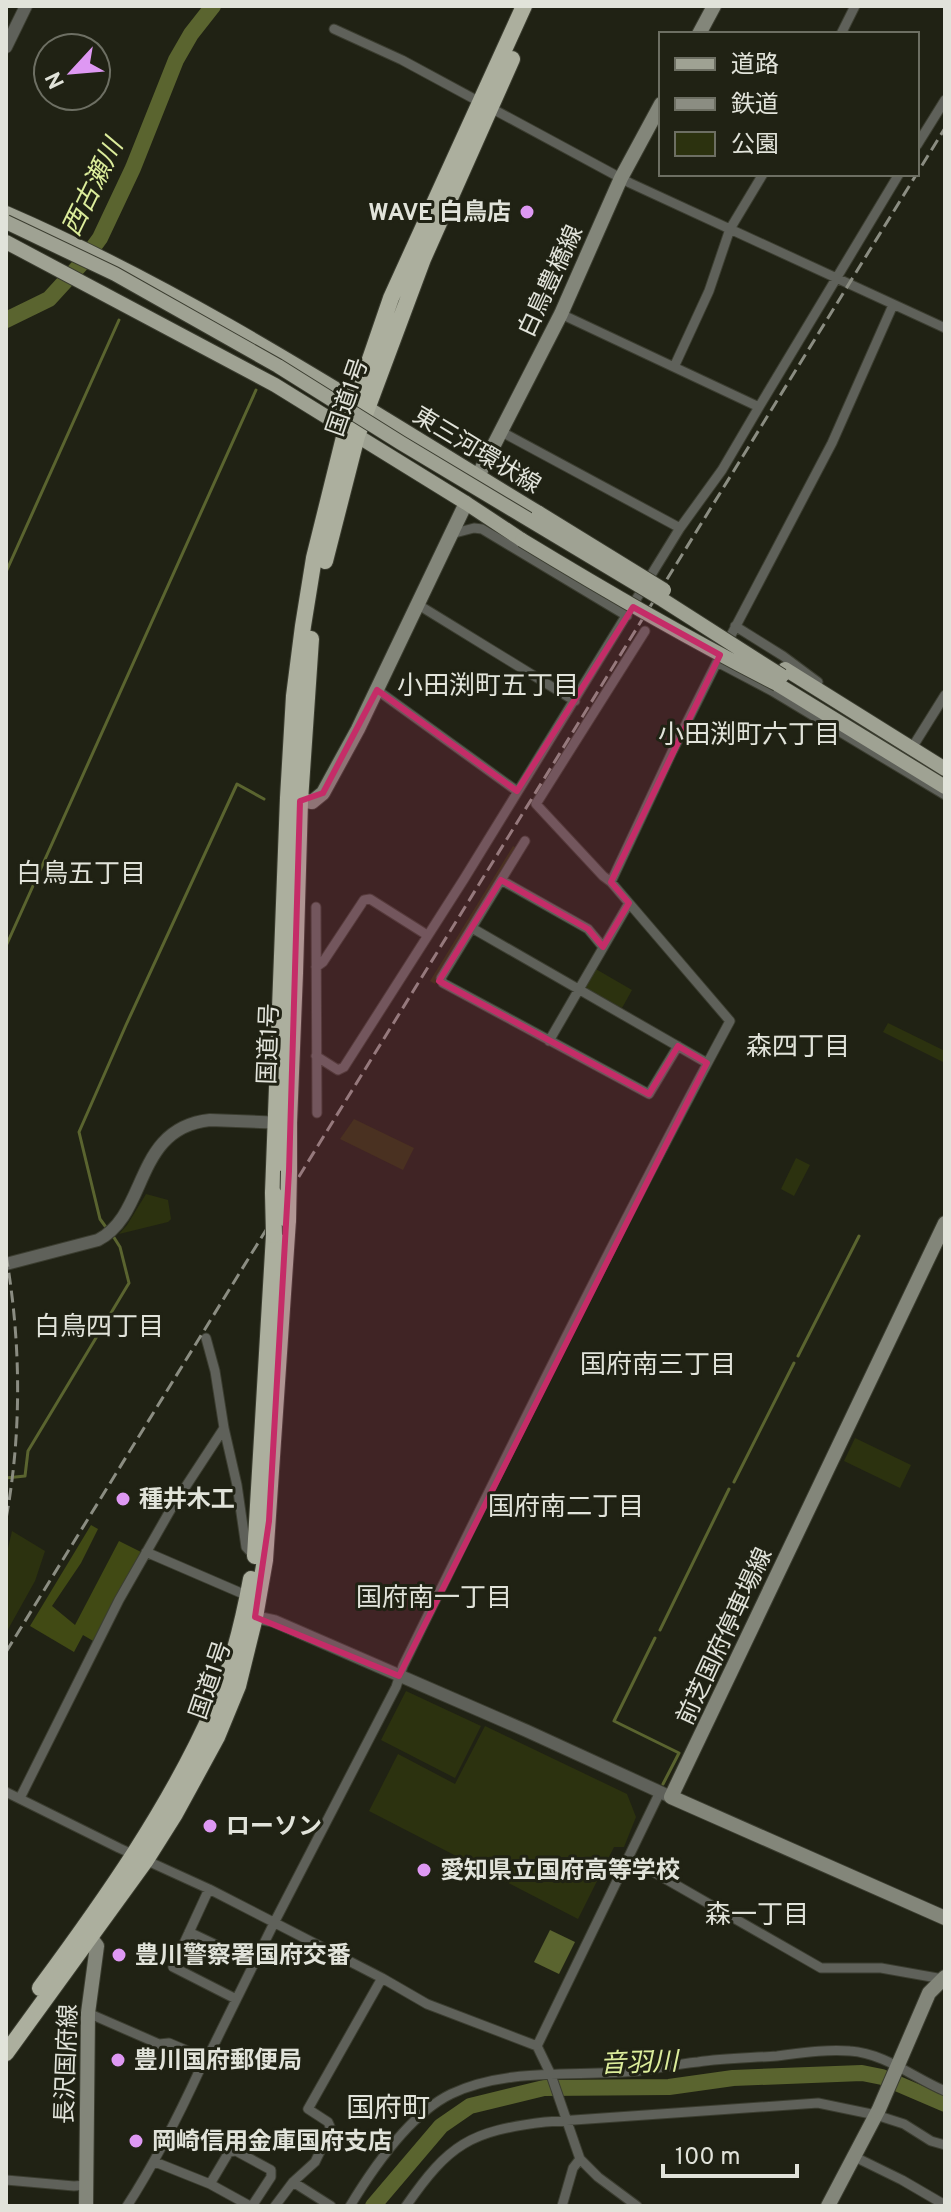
<svg xmlns="http://www.w3.org/2000/svg" width="951" height="2212" font-family="Overpass,'Noto Sans JP',sans-serif">
	<style>
		.green { fill: #2c320f }
		.forest { fill: #414a14 }
		.water { fill: #5a642f }
		.lines { fill: none; stroke-linecap: round; stroke-linejoin: round }
		.stream { stroke: #5a642f; stroke-width: 3 }
		.river { stroke: #5a642f; stroke-width: 16 }
		.minor-casing { stroke: #3b3d30; stroke-width: 11 }
		.tertiary-casing { stroke: #3b3d30; stroke-width: 14 }
		.secondary-casing { stroke: #3b3d30; stroke-width: 16 }
		.primary-casing { stroke: #3b3d30; stroke-width: 16 }
		.trunk-casing { stroke: #3b3d30; stroke-width: 18 }
		.minor { stroke: #5f615a; stroke-width: 9 }
		.tertiary { stroke: #5f615a; stroke-width: 12 }
		.secondary { stroke: #83867a; stroke-width: 14 }
		.primary { stroke: #9fa293; stroke-width: 14 }
		.trunk { stroke: #acaf9e; stroke-width: 16 }
		.rail { stroke: #8b8d82; stroke-width: 3; stroke-dasharray: 12 6; stroke-linecap: butt }
		.primary-bridge-casing { stroke: #3b3d30; stroke-width: 16; stroke-linecap: butt }
		.trunk-bridge-casing { stroke: #3b3d30; stroke-width: 18; stroke-linecap: butt }
		.primary-bridge { stroke: #9fa293; stroke-width: 14 }
		.trunk-bridge { stroke: #acaf9e; stroke-width: 16 }
		.marked { fill: #c52c68; fill-opacity: 0.2; stroke: #c52c68; stroke-width: 6; stroke-linejoin: round }
		.poi-dot { fill: #de98f3; stroke: #202214; stroke-width: 3 }
		.labels { text-anchor: middle; stroke-width: 6; stroke-linejoin: round; paint-order: stroke }
		.poi-label { font-size: 24px; font-weight: bold; fill: #e1e3da; stroke: #202214; text-anchor: start }
		.street-label { font-size: 24px; fill: #e1e3da; stroke: #202214 }
		.water-label { font-size: 26px; font-style: italic; fill: #dced9b; stroke: #202214 }
		.neighbourhood-label { font-size: 26px; fill: #e1e3da; stroke: #202214 }
		.quarter-label { font-size: 28px; fill: #e1e3da; stroke: #202214 }
	</style>
	<rect width="100%" height="100%" fill="#202214"/>
	<path class="green" d="M513,846L518,849L435,984L430,981Z
		M594,968L632,990L622,1008L583,987Z
		M888,1023L945,1051V1063L883,1032Z
		M354,1119L414,1148L403,1170L340,1139Z
		M796,1158L810,1165L794,1196L781,1189Z
		M146,1194L168,1200L171,1219L168,1222L119,1234L127,1225Z
		M855,1438L911,1465L900,1488L844,1461Z
		M12,1531L45,1551L35,1581L6,1633V1557Z
		M406,1691L481,1726L455,1778L381,1740Z
		M485,1726L627,1794L636,1817L624,1847H614L578,1919L369,1811L398,1754L455,1784Z"/>
	<path class="forest" d="M91,1525L98,1529L81,1563L52,1606L75,1625L119,1541L141,1552L121,1588L95,1642L83,1635L74,1652L30,1626Z"/>
	<path class="water" d="M550,1930L575,1942L559,1974L534,1962Z"/>
	<g class="lines">
		<path class="stream" d="M6,572L119,320
			M6,946L256,390
			M108,1230L100,1219L79,1132L126,1025L237,784L264,799
			M798,1356L859,1236
			M6,1478L25,1476L28,1451L129,1283L120,1247L113,1236
			M734,1482L794,1363
			M660,1630L729,1489
			M655,1638L614,1721L679,1753L663,1784"/>
		<path class="river" d="M6,320L49,299L81,264L100,238L133,168L176,60L191,34L213,6
			M373,2206L441,2126L470,2106L544,2088L669,2087L733,2078L862,2073L882,2077L945,2104"/>
		<g class="minor-casing">
			<path id="minor" d="M334,29L402,60L630,183L945,328
				M841,34L855,6
				M917,145L945,100
				M561,314L759,407L722,470L680,528
				M674,367L709,291L730,229L763,174
				M759,407L899,174
				M451,534L474,528L482,529L627,616
				M417,604L575,701
				M735,626L783,656L818,682
				M717,662L772,691L945,795
				M377,690L517,791
				M915,743L945,695
				M525,841L441,978L443,983L649,1094L678,1046
				M501,880L588,929L603,947
				M611,882L672,752L717,662L832,443L893,305
				M316,907L317,1113
				M472,928L707,1063
				M316,967L323,962L364,900L370,899L427,935
				M549,1041L629,903
				M316,1056L338,1070L344,1067L464,879L680,528L500,431
				M206,1338L215,1371L224,1428L237,1485L246,1547L255,1557
				M146,1552L248,1596
				M6,1792L119,1848L209,1889L382,1978L427,2004L537,2046L551,2075L580,2159L598,2177L637,2206
				M20,1798L119,1600L171,1509L224,1428
				M629,1858L821,1968H881L943,1979
				M209,1889L173,1967L236,1999
				M189,1932L254,1963
				M88,2013L159,2044L169,2043L207,2059
				M537,2046L660,1792
				M855,2157L902,2180L945,2205
				M155,2162L210,2184
				M6,2180L74,2186L86,2185
				M293,2182L331,2206
				M127,2206C156,2161 179,2115 201,2067L207,2059L274,1923L396,1687L403,1666C509,1450 616,1233 730,1021L611,882L603,876L536,804L645,631
				M250,2206L210,2184L229,2152L236,2151L271,2170V2177L252,2206
				M275,2206L293,2182L315,2162L331,2129L328,2122L308,2109L382,1978
				M350,2206C373,2168 410,2114 451,2094C508,2067 576,2077 638,2071C658,2068 678,2064 698,2062C724,2058 751,2058 777,2056C801,2053 826,2049 850,2051C884,2053 914,2078 945,2091
				M406,2206C449,2144 470,2131 545,2122L818,2103L876,2115L904,2124L931,2141L945,2145
				M562,2206L573,2168L580,2159"/>
		</g>
		<g class="tertiary-casing">
			<path id="tertiary" d="M6,47L26,6
				M6,1264L98,1240C149,1214 133,1128 210,1120L284,1123
				M250,1616L274,1621L527,1731L671,1797"/>
		</g>
		<g class="secondary-casing">
			<path id="secondary" d="M699,34L714,6
				M478,476L561,314L621,178L661,104
				M290,798L312,802L323,793L358,729L466,503
				M945,1223L671,1797L945,1918
				M84,1929L97,1946L88,2013L86,2206
				M828,2206L879,2109L929,1993L945,1977"/>
		</g>
		<g class="primary-casing">
			<path id="primary" d="M6,213C193,294 364,407 539,513
				M6,242L275,385L466,503L522,540
				M785,669L945,769
				M777,684L945,787"/>
		</g>
		<g class="trunk-casing">
			<path id="trunk" d="M325,561L357,436L367,409L423,259L512,59
				M289,1171V1123L295,973L300,801L311,639
				M273,1193L288,798L294,696L303,626L314,558L346,429L391,298L524,6
				M255,1556L274,1235
				M40,1988C105,1900 170,1808 214,1708C232,1668 243,1622 251,1579
				M6,2053L146,1860L175,1814L217,1737L238,1686L255,1617L265,1560L288,1220"/>
		</g>
		<use href="#minor" class="minor"/>
		<use href="#tertiary" class="tertiary"/>
		<use href="#secondary" class="secondary"/>
		<use href="#primary" class="primary"/>
		<use href="#trunk" class="trunk"/>
		<path class="rail" d="M6,1255C21,1342 22,1432 6,1519
			M6,1652L945,128"/>
		<g class="primary-bridge-casing">
			<path id="primary-bridge" d="M6,222L115,274L278,366L401,443L663,600L782,676
				M539,513L664,590
				M522,540C606,591 690,640 777,684"/>
		</g>
		<g class="trunk-bridge-casing">
			<path id="trunk-bridge" d="M273,1193L274,1235
				M288,1220L289,1171"/>
		</g>
		<use href="#primary-bridge" class="primary-bridge"/>
		<use href="#trunk-bridge" class="trunk-bridge"/>
	</g>
	<path class="marked" d="M633,607L720,655L611,882L629,903L603,947L588,929L501,880L439,981L649,1094L678,1046L707,1063L399,1676L255,1617L269,1521L289,1171L300,801L323,793L377,690L517,791Z"/>
	<g class="poi-dot">
		<circle cx="527" cy="212" r="8"/>
		<circle cx="123" cy="1499" r="8"/>
		<circle cx="210" cy="1826" r="8"/>
		<circle cx="424" cy="1870" r="8"/>
		<circle cx="119" cy="1955" r="8"/>
		<circle cx="118" cy="2060" r="8"/>
		<circle cx="136" cy="2141" r="8"/>
	</g>
	<g class="labels">
		<g class="poi-label">
			<text x="511" y="220" text-anchor="end">WAVE 白鳥店</text>
			<text x="139" y="1507">種井木工</text>
			<text x="226" y="1834">ローソン</text>
			<text x="440" y="1878">愛知県立国府高等学校</text>
			<text x="135" y="1963">豊川警察署国府交番</text>
			<text x="134" y="2068">豊川国府郵便局</text>
			<text x="152" y="2149">岡崎信用金庫国府支店</text>
		</g>
		<g class="street-label">
			<text transform="translate(550 281) rotate(-65)" y="8">白鳥豊橋線</text>
			<text transform="translate(347 397) rotate(-71)" y="8">国道1号</text>
			<text transform="translate(477 450) rotate(31)" y="8">東三河環状線</text>
			<text transform="translate(268 1044) rotate(-88)" y="8">国道1号</text>
			<text transform="translate(724 1636) rotate(-65)" y="8">前芝国府停車場線</text>
			<text transform="translate(210 1680) rotate(-71)" y="8">国道1号</text>
			<text transform="translate(66 2064) rotate(-88)" y="8">長沢国府線</text>
		</g>
		<g class="water-label">
			<text transform="translate(92 187) rotate(-64)" y="9">西古瀬川</text>
			<text transform="translate(639 2062) rotate(-2)" y="9">音羽川</text>
		</g>
		<g class="neighbourhood-label">
			<text x="488" y="694">小田渕町五丁目</text>
			<text x="749" y="743">小田渕町六丁目</text>
			<text x="81" y="882">白鳥五丁目</text>
			<text x="798" y="1055">森四丁目</text>
			<text x="99" y="1335">白鳥四丁目</text>
			<text x="658" y="1373">国府南三丁目</text>
			<text x="566" y="1515">国府南二丁目</text>
			<text x="434" y="1606">国府南一丁目</text>
			<text x="757" y="1923">森一丁目</text>
		</g>
		<g class="quarter-label">
			<text x="388" y="2117">国府町</text>
		</g>
	</g>
	<rect width="951" height="2212" fill="none" stroke="#e1e3da" stroke-width="16"/>
	<rect x="659" y="32" width="260" height="144" fill="#202214" stroke="#6d6f63" stroke-width="2"/>
	<rect x="675" y="58" width="40" height="12" fill="#9fa293" stroke="#6d6f63" stroke-width="2"/>
	<text x="731" y="72" font-size="24" fill="#e1e3da">道路</text>
	<rect x="675" y="98" width="40" height="12" fill="#8b8d82" stroke="#6d6f63" stroke-width="2"/>
	<text x="731" y="112" font-size="24" fill="#e1e3da">鉄道</text>
	<rect x="675" y="132" width="40" height="24" fill="#2c320f" stroke="#6d6f63" stroke-width="2"/>
	<text x="731" y="152" font-size="24" fill="#e1e3da">公園</text>
	<g transform="translate(72 72) rotate(244)"><circle r="38" fill="#202214" stroke="#6d6f63" stroke-width="2"/>
	<path d="M0-6L14 30L0 20L-14 30Z" fill="#de98f3"/>
	<text y="-12" font-size="22" font-weight="bold" text-anchor="middle" fill="#e1e3da">N</text>
	</g>
	<path d="M663 2164v12h134v-12" fill="none" stroke="#e1e3da" stroke-width="4"/>
	<text x="675" y="2164" font-size="24" fill="#e1e3da" stroke="#202214" stroke-width="6" paint-order="stroke">100 m</text>
</svg>
